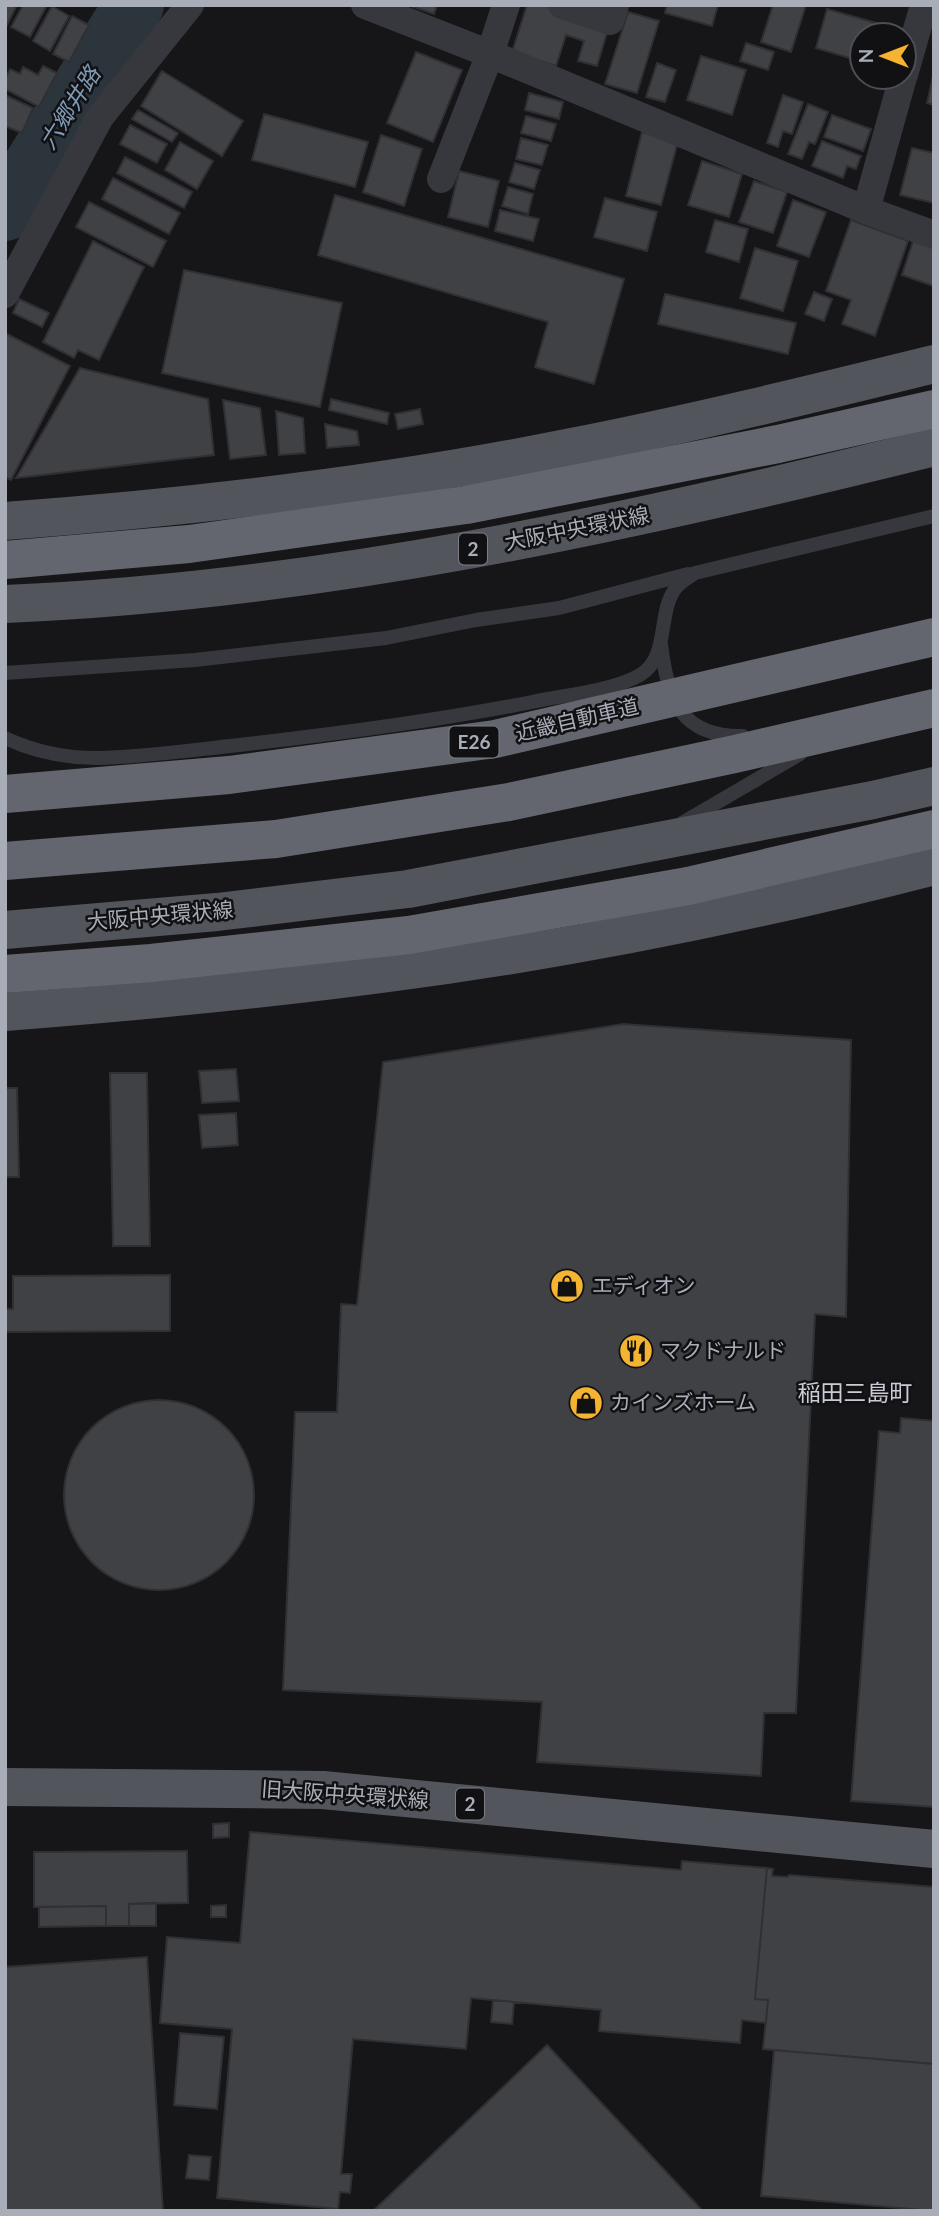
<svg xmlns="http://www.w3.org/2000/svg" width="939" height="2216" font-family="Lato,'Noto Sans JP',sans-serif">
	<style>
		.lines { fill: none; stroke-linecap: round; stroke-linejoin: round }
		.river { stroke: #2c353c; stroke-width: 60 }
		.building { fill: #404145; stroke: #303034; stroke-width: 2 }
		.lane { stroke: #37383d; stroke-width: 14 }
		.street { stroke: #37383d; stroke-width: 28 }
		.primary { stroke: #53555c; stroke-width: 38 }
		.highway { stroke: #63666e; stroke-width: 38 }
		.highway-bridge { stroke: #63666e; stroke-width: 38 }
		.labels { text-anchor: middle; stroke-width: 5; stroke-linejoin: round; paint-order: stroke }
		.shield { fill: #111113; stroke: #7b7e86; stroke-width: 2 }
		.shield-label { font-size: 19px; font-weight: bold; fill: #a8adb8 }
		.street-label { font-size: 21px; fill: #a8adb8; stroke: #111113 }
		.poi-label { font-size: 21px; fill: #a8adb8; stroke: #111113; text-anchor: start }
		.water-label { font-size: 23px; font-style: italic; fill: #7e9ab4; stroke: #111113 }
		.neighbourhood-label { font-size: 23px; fill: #c9ccd4; stroke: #111113 }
	</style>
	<rect width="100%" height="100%" fill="#161618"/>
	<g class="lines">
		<path class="river" d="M5,211L134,5"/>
	</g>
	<path class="building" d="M5,5H17L7,25L5,24Z
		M23,5H47L30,37L11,27Z
		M408,5H437L434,14Z
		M527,5H543L609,26L597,66L578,61L584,41L566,35L556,66L512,52Z
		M667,5H718L712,26L665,13Z
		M773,5H806L791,52L761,42Z
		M52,6L69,16L50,51L33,41Z
		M827,9L883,25L880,35H862L860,61L816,48Z
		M628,12L659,21L637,93L605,84Z
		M72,16L89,25L69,62L53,54Z
		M746,43L774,52L768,70L740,61Z
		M416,52L462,70L433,142L387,123Z
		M701,56L746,70L732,115L687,100Z
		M657,63L676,70L665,102L646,97Z
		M43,66L57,73L39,107L5,89V79L10,69L20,74L23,67L38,75Z
		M162,71L243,121L222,156L141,106Z
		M933,76H934V105L927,103Z
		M529,93L563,102L559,119L525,110Z
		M5,95L33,108L22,133L5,126Z
		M783,95L803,102L792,134L783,131L778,147L767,143Z
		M808,104L828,112L815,144L809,142L802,159L788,154Z
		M138,110L178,133L172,142L132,119Z
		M264,114L368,142L355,187L252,160Z
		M832,115L871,129L863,151L824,137Z
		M526,116L556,124L551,141L521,133Z
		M130,125L167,144L157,163L120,144Z
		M642,132L678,141L661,205L626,196Z
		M381,135L422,149L404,206L363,192Z
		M521,138L548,145L542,165L516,159Z
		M822,141L861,156L856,169L847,166L843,178L812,166Z
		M180,142L213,161L197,189L165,170Z
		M912,148L934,153V203L900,195Z
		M125,157L192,192L184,208L117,173Z
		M702,161L742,174L729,217L688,205Z
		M515,163L540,170L534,189L509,182Z
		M459,171L499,181L488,227L448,217Z
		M113,178L180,213L169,234L102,199Z
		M754,181L787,192L773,233L739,222Z
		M508,187L533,194L528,214L502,206Z
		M335,195L624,279L594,384L535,367L548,322L318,255Z
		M605,198L657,212L647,251L594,237Z
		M793,200L826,212L809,257L777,246Z
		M89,202L166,241L153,267L76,227Z
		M500,210L539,219L533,241L495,231Z
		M715,220L748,229L739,262L706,252Z
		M851,220L908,241L875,336L842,324L851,300L826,291Z
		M93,241L144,267L99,360L78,350L74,358L43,342Z
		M913,241L934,248V286L902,275Z
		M755,248L798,261L783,311L740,298Z
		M184,270L342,303L320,407L162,373Z
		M814,292L832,299L824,321L805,314Z
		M665,294L796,323L788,354L658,324Z
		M19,299L49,313L42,327L13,313Z
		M5,333L70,366L11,480L5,477Z
		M80,368L208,399L214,455L16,478Z
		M331,399L389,413L387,424L329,410Z
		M223,400L260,408L266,455L230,459Z
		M420,409L423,424L398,429L395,414Z
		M276,411L303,418L305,453L279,455Z
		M325,424L357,431L359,445L327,448Z
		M623,1024L851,1040L846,1317L815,1314L796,1713H764L761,1776L537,1762L542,1702L283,1690L295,1412H337L341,1304L357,1305L383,1062Z
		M236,1069L239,1101L202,1103L199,1071Z
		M110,1073H147L150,1246H113Z
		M5,1088H17L19,1177H5Z
		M236,1113L238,1145L202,1148L199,1115Z
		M170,1275V1331L5,1332V1309H13V1276Z
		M64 1495a95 95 0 1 1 190 0a95 95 0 1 1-190 0Z
		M901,1418L934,1421L933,1807L851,1801L879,1431L900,1433Z
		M229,1823V1837L213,1838V1824Z
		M250,1832L681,1870L682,1861L767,1868L755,1999L768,2000L766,2023L742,2020L740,2043L599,2031L601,2010L471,1998L466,2049L353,2039L341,2174H352L350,2193L340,2192L338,2209L217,2198L232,2029L160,2023L167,1937L240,1943Z
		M187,1851L188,1903L129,1904V1926H106V1906L34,1907V1852Z
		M767,1868L773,1869L772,1876L788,1877L789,1875L934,1887V2064L763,2049L768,2000L755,1999Z
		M156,1903V1926H129V1904Z
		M226,1905V1917H211V1906Z
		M106,1906V1926L39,1927V1907Z
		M147,1957L163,2211H5V1967Z
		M493,2000L514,2002L512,2024L491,2022Z
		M180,2033L224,2037L217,2109L174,2105Z
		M547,2045L703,2211H373Z
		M774,2050L934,2064V2211L761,2196Z
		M189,2155L211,2157L209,2180L186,2178Z"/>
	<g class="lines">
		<path class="lane" d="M661,645C668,699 680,737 743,736
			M5,673L195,660L386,638L476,620L559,608L688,574
			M5,738C35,752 64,758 97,758C144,757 192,750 239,745C337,734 436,721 532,702C564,695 612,691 640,675C670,657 657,614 675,589C680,582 688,578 695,573L934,516
			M682,823L800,754"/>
		<path class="street" d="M365,5L490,54L866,210L934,235
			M562,5L610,21L615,5
			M904,75L924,5
			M441,179L490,54L506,5
			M866,210L903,77
			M5,294L100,117L190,5"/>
		<path class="primary" d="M5,521C194,507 382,485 567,448C690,424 812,394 934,364
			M5,604C320,591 629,523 934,447
			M5,930L217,912L408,889L873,800L934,786
			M5,1012C134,1002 262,990 389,973C573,949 755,912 934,866
			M5,1787L323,1790L934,1849"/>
		<path class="highway" d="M5,560L189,544L466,505L778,444L934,409
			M5,974L151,963L409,935L688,886L934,829"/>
		<path class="highway-bridge" d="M5,794L229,775L495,739L934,637
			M5,861L276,839L509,802L735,754L934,708"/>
	</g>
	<defs>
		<g id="shop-disc" transform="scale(1.75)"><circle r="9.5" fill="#f4b431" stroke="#111113"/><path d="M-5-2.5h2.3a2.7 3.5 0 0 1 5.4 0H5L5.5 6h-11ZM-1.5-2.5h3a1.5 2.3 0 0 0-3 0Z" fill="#111"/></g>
		<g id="restaurant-disc" transform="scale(1.75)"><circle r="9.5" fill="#f4b431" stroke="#111113"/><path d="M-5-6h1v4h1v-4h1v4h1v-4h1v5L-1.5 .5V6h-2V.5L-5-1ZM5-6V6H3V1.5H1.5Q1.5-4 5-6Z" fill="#111"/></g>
	</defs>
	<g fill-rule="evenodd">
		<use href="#shop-disc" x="567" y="1286"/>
		<use href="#restaurant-disc" x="636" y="1351"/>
		<use href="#shop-disc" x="586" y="1403"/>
	</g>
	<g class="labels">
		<g class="shield">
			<rect x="459" y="533.5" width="28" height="31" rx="5"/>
			<rect x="449.5" y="726.5" width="49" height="31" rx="5"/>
			<rect x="456" y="1788.5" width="28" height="31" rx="5"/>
		</g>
		<g class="shield-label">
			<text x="473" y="556">2</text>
			<text x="474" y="749">E26</text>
			<text x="470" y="1811">2</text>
		</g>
		<g class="street-label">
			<text transform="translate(577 529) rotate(-11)" y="7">大阪中央環状線</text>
			<text transform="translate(577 720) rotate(-13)" y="7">近畿自動車道</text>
			<text transform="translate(160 916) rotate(-5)" y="7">大阪中央環状線</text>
			<text transform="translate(345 1795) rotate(4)" y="7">旧大阪中央環状線</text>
		</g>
		<g class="poi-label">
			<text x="592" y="1293">エディオン</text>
			<text x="660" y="1358">マクドナルド</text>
			<text x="610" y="1410">カインズホーム</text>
		</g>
		<g class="water-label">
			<text transform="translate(70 108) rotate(-58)" y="8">六郷井路</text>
		</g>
		<g class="neighbourhood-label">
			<text x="855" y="1401">稲田三島町</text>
		</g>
	</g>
	<rect width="939" height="2216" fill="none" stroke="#a8adb8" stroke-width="14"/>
	<g transform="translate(883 56) rotate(270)"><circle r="33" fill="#111113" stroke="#4d4f55" stroke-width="2"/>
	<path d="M0-5L12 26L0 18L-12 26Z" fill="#f4b431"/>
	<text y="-10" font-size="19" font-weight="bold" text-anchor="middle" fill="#a8adb8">N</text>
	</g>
</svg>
